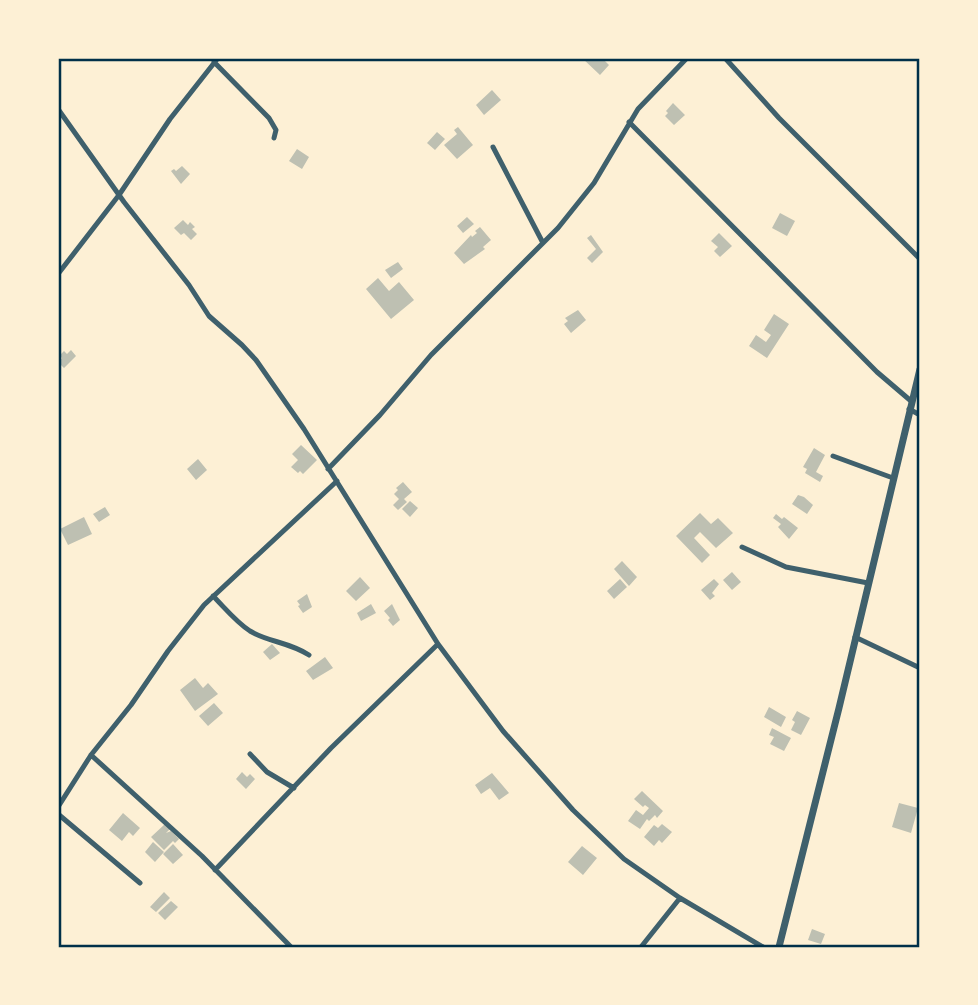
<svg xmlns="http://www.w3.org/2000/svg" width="978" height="1005" font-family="Raleway,sans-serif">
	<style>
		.building { fill: #bec0b2 }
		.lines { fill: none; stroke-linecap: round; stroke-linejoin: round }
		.minor { stroke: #3f606c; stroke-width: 5 }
		.tertiary { stroke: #3f606c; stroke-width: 7 }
		.neatline { fill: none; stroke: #003049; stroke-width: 2.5 }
	</style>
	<rect width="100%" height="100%" fill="#fdf0d5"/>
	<path class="building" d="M582,58H605L604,60L609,65L600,75Z
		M492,90L501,100L484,115L476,105Z
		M673,103L685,115L674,125L665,116L668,113L666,111Z
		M458,127L473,145L457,159L444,145L457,134L454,130Z
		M437,132L445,139L435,150L427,143Z
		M297,149L309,157L302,169L289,161Z
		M182,166L190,174L181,184L171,171L174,169L176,171Z
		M780,213L795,221L787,236L772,228Z
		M467,217L474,224L463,233L457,226Z
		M183,220L188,225L190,222L195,227L192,229L197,234L191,240L184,233L181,235L174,228Z
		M480,227L491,240L483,247L485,249L464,264L454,253L471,235L472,237L477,233L475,231Z
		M719,233L732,246L720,257L714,251L718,247L711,241Z
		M591,235L603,252L592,263L587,258L596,249L587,238Z
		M398,262L403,269L391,278L385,270Z
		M378,278L389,291L399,282L414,300L391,319L366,289Z
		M578,310L586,320L571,333L564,324L568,321L565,318Z
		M774,314L789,324L767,358L749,346L756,335L766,342L771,335L764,330Z
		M71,350L76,356L64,368L58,362L62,358L59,356L64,351L67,354Z
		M301,445L317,460L303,474L300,471L298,473L291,467L298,460L292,454Z
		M814,448L825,455L816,472L823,476L820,482L805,473L807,469L803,467Z
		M198,459L207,470L196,480L187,469Z
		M403,482L412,492L404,499L407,502L398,510L393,505L399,499L394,494L398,490L396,488Z
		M798,495L804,497L813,505L807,514L792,504Z
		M410,501L418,508L410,517L402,509Z
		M105,507L110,515L99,522L93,514Z
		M700,513L711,524L718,518L733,533L716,548L700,532L694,538L710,555L702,563L676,536Z
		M776,514L782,519L784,517L798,528L789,539L778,527L781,524L773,518Z
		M84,517L92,534L68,545L60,529Z
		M622,561L637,577L629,586L614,569Z
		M732,572L741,582L732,590L723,580Z
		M360,577L370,588L356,601L346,591Z
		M620,579L627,587L614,599L607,591Z
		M714,579L719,584L712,593L715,596L710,600L701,590Z
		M307,594L312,607L303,613L298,606L300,605L297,601Z
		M371,604L376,613L361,621L357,613Z
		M392,604L400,620L393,626L388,620L390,618L384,611Z
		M272,644L280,653L270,660L263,652Z
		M325,657L333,668L313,680L306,671Z
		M195,678L203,688L208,683L218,694L195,711L180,690Z
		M214,703L223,713L208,726L199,716Z
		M769,707L786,717L781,727L764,717Z
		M797,711L810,718L801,735L791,730L795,722L792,720Z
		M772,728L791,738L784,751L770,744L774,737L769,735Z
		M242,772L247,777L250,774L255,779L246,789L236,779Z
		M492,773L509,793L499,800L490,788L481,794L475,785Z
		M642,791L663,811L657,818L655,815L649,821L647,819L640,829L628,821L636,810L643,815L649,808L645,805L643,807L634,799Z
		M899,803L918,808L911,833L892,827Z
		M123,813L140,828L133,836L129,832L122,841L109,830Z
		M165,824L170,829L166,833L171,831L179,839L175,843L173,841L164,850L151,837Z
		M662,824L672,832L662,843L659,840L654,846L644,837L654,825L658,828Z
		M153,842L164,852L155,862L145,852Z
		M173,844L183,855L173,864L163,854Z
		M582,846L597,858L583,875L568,862Z
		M164,892L170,898L156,912L150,907Z
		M171,901L178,907L165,920L158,913Z
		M812,929L825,934L821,944L808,940Z"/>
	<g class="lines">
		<path class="minor" d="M725,58L779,118L920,259
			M214,62L269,118L276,130L274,138
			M58,109L124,202L189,285L209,316L242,345L256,360L304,429L438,644L503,731L573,810L624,859L680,898L763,947
			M629,122L877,372L911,401
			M493,147L543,243
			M58,274L119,195L170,119L218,58
			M909,409L920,415
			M833,456L893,478
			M328,469L380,415L431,355L558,228L594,183L638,109L687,58
			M742,547L786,567L868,583
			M213,596C225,608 236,622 250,631C268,642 289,642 309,655
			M855,637L920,668
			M250,754L267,772L294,788
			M91,755L202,856L291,947
			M58,807L91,755L131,705L168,651L204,605L337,481
			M58,814L140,883
			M215,870L331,748L438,644
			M641,947L680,898"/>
		<path class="tertiary" d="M779,947L839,708L920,369"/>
	</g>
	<rect width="978" height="1005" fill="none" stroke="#fdf0d5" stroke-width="119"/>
	<rect x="60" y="60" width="858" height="886" class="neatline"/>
</svg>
